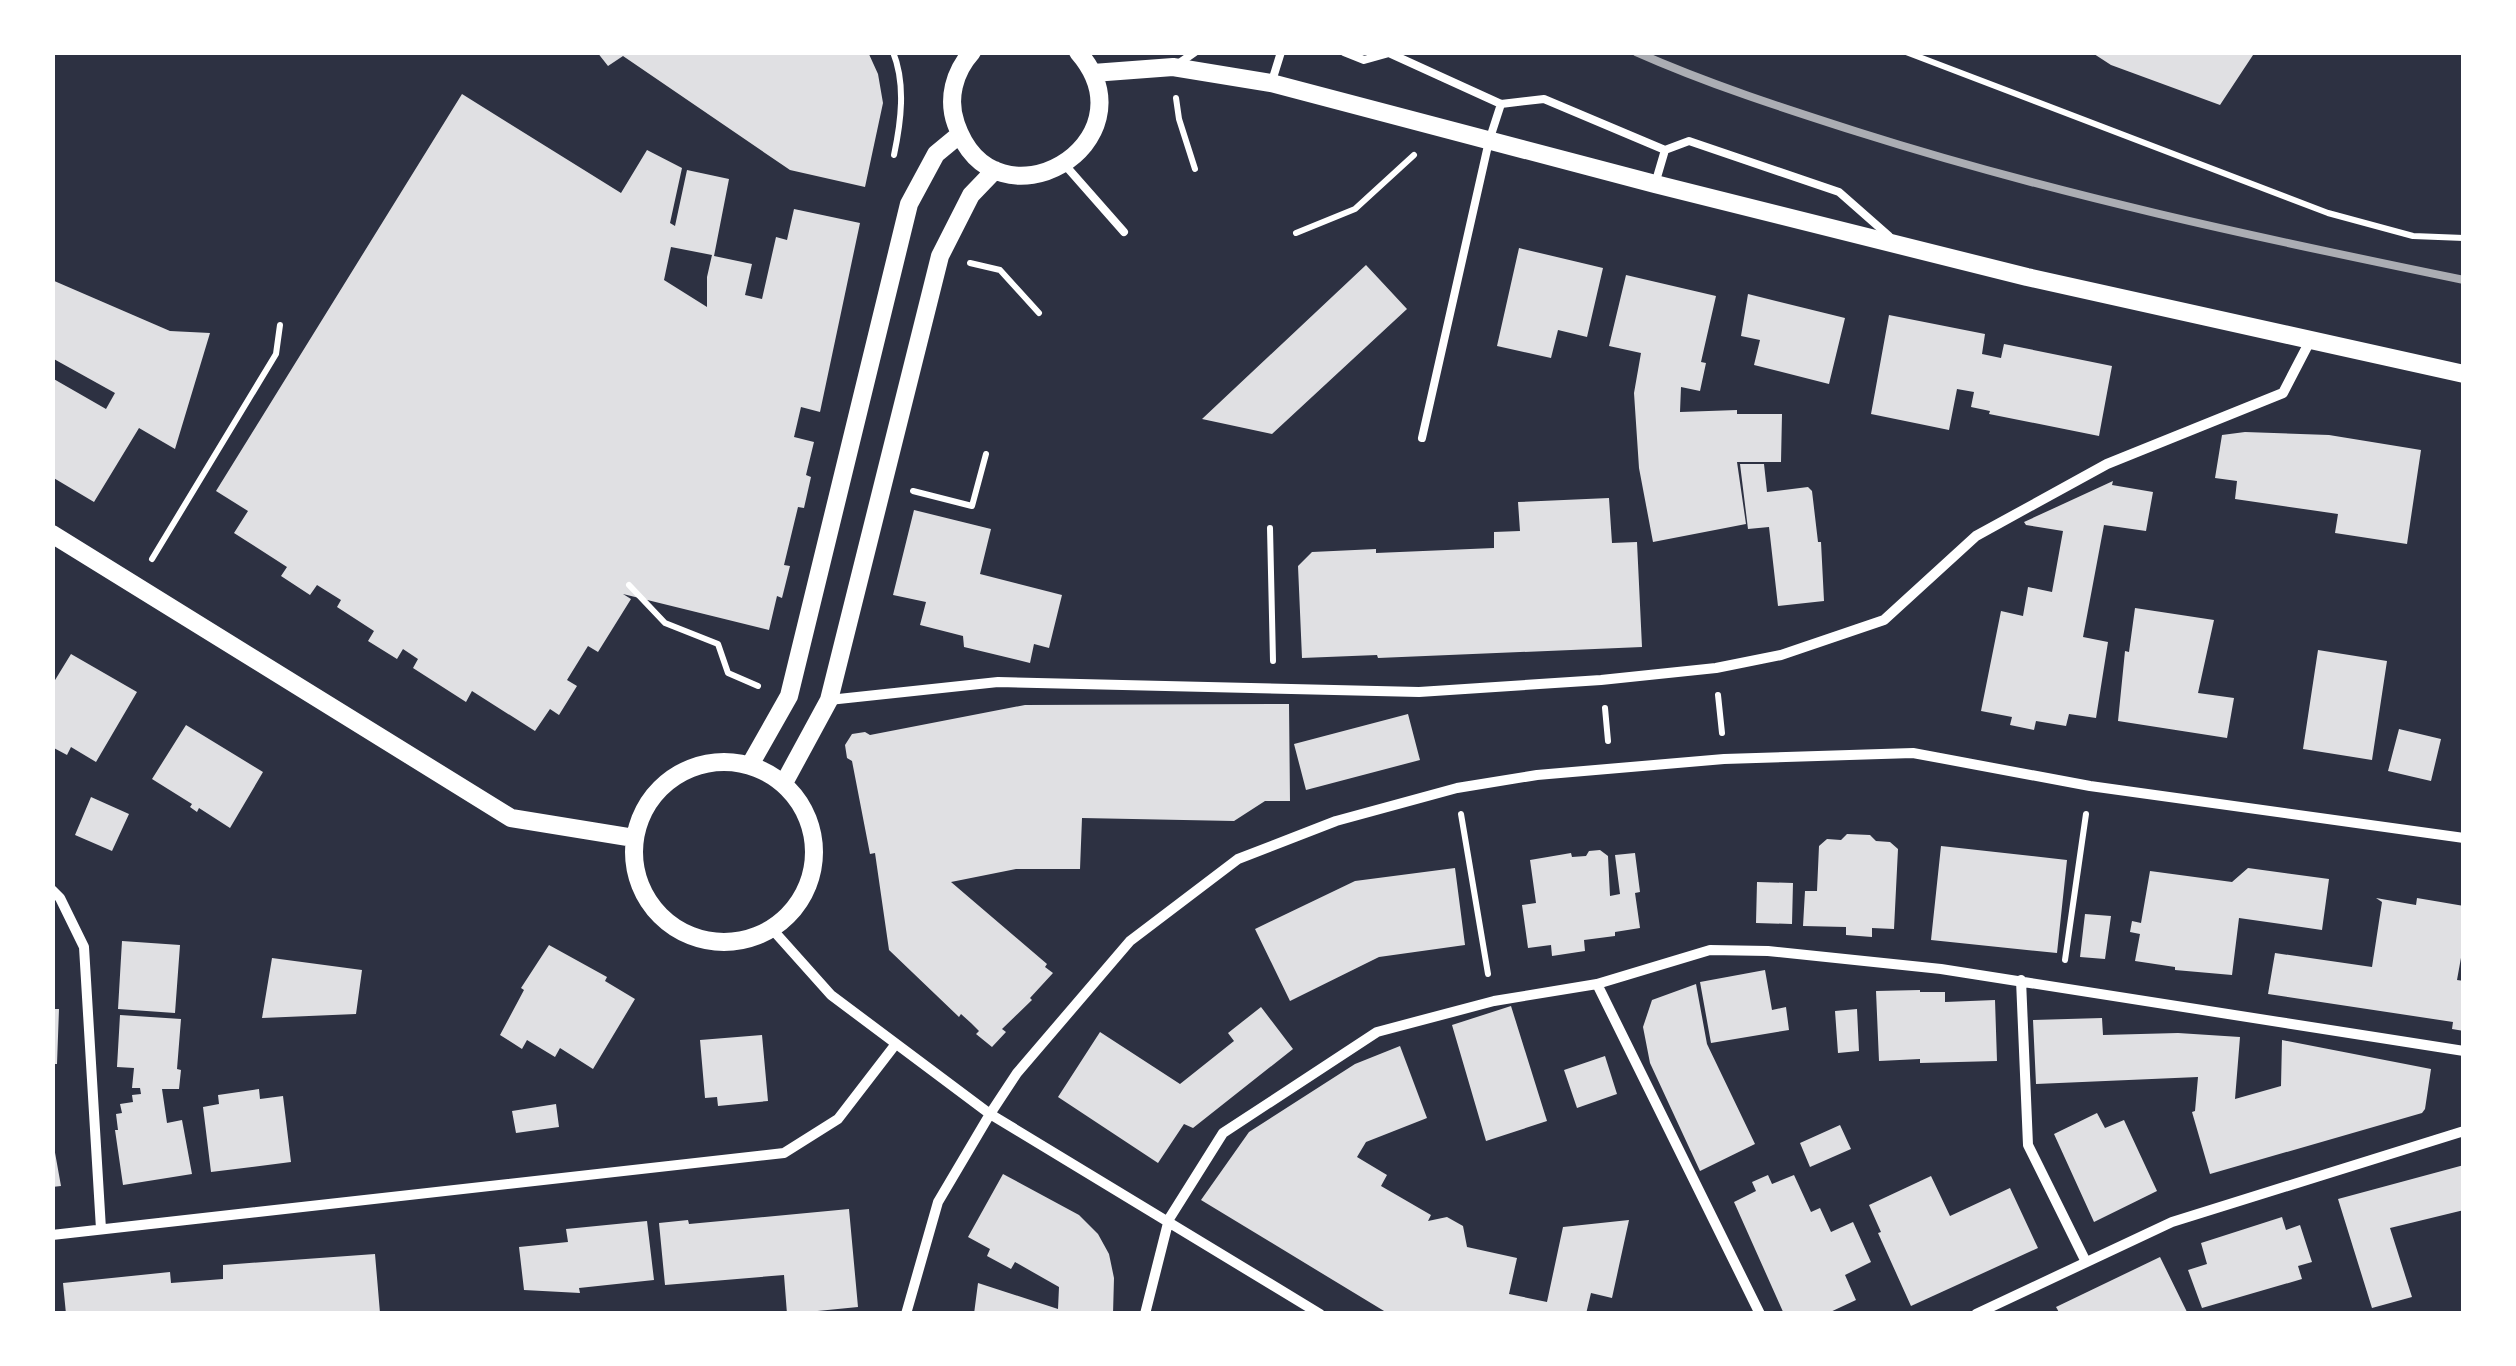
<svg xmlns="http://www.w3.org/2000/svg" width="2516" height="1366" font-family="'Times New Roman',serif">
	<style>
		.building { fill: #e0e0e3; fill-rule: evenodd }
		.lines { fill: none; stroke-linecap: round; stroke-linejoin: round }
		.path { stroke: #fff; stroke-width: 6 }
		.service { stroke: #fff; stroke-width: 8 }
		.minor { stroke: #fff; stroke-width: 10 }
		.tertiary { stroke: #fff; stroke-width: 18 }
		.rail { stroke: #abadb3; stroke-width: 8 }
	</style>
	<rect width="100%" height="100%" fill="#2d3142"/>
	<path class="building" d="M597,52H868L878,74L883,103L865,187L790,170L623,56L608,66Z
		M2091,52H2255L2220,105L2111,65Z
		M462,94L621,193L647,150L682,168L670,223L675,226L687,170L729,179L714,256L752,264L745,295L762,299L776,237L787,240L794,209L860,223L820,412L801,407L794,437L814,442L806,475L811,477L804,508L798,507L784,565L790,566L782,598L777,596L769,630L623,594L631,599L598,652L588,646L567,680L577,686L559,715L550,709L535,731L472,691L466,702L413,668L418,659L403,649L397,659L368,641L374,631L337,607L341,600L317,585L310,595L281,576L287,567L234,533L248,511L216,491ZM671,247L712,255L707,277V307L664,280Z
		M1519,248L1603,268L1587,337L1558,330L1551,358L1497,346Z
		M1366,265L1407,309L1272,434L1202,419Z
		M1626,275L1716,296L1701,362L1706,363L1700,391L1681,387L1680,412L1737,410V414H1782L1781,462H1737L1746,524L1653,542L1639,468L1634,393L1641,353L1609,346Z
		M52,280L170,331L210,333L175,449L139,428L94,502L52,477V378L106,409L115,393L52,358Z
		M1748,294L1845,318L1829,384L1754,365L1760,340L1741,336Z
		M1889,315L1985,334L1982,354L2001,358L2004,344L2112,366L2099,436L1989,414L1990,411L1971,407L1974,392L1957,389L1949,430L1871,414Z
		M2245,432L2329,435L2421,450L2407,544L2335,533L2338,514L2235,499L2237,481L2215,478L2222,435Z
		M1740,464H1764L1767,492L1808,487L1812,491L1818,542H1821L1824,601L1778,606L1769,527L1748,529Z
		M2113,481L2112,485L2153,492L2146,531L2104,525L2083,637L2108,642L2096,718L2069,714L2066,726L2036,721L2034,730L2010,725L2012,717L1981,711L2001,611L2023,616L2028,587L2052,592L2063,531L2026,525L2024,522Z
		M1609,498L1612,543L1637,542L1642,647L1378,658L1377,655L1302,658L1298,566L1312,552L1376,549V553L1494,548V532L1520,531L1518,502Z
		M914,510L991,529L980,574L1062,595L1049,648L1034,644L1030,663L964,647L963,636L920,625L926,602L893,595Z
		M2135,608L2214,620L2198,693L2234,698L2227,738L2118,721L2125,651L2129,652Z
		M2318,650L2387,661L2372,760L2303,749Z
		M71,654L137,692L96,762L71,747L67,755L52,747V685Z
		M1289,704L1290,801H1265L1234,821L1082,818L1080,869H1016L951,882L1047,964L1045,967L1053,973L1030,998L1032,1000L1002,1029L1006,1032L992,1047L976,1034L979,1031L971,1023L961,1014L959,1017L889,950L875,853L870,854L852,761L847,758L845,745L852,734L865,732L870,735L1025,705Z
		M1408,714L1420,760L1306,790L1294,744Z
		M186,725L263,772L230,828L199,808L197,812L190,807L192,804L152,779Z
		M2399,729L2441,739L2431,781L2388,771Z
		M91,797L129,814L112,851L75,835Z
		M1847,834L1870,835L1876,841L1890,842L1898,849L1894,929L1872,928V937L1846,935V927L1803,926L1805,891H1817L1819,846L1827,839L1841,840Z
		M1941,846L2067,860L2057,953L1931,940Z
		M1600,850L1608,856L1610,896L1620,894L1615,855L1635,853L1640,892L1635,893L1640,928L1615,932V936L1584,940L1585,951L1552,956L1551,945L1528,948L1522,905L1536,903L1530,860L1571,853L1572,857L1586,856L1589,851Z
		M1455,868L1465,945L1379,957L1290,1001L1255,929L1355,881Z
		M2248,868L2329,879L2322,930L2239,918L2232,975L2175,970V967L2135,961L2140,934L2130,932L2132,921L2141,923L2150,871L2232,882Z
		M1757,882L1793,883L1792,924L1756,923Z
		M2376,898L2416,905L2417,898L2464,906V941L2457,980L2464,981V1031L2452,1029L2453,1022L2268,994L2275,953L2372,967L2382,902Z
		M2085,914L2111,916L2105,959L2080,957Z
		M122,941L180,945L175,1013L118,1009Z
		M549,945L607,977L605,981L635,999L593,1069L560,1048L555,1057L527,1040L522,1049L500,1035L524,990L521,988Z
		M272,958L362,970L356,1014L262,1018Z
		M1765,970L1772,1010L1786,1007L1789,1030L1711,1043L1700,982Z
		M1696,984L1707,1044L1755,1144L1700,1171L1650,1063L1643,1027L1652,1000Z
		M1920,990V992H1945V1002L1995,1000L1997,1061L1920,1063V1059L1879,1061L1876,991Z
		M1511,1006L1547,1121L1486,1141L1452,1025Z
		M1261,1007L1293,1049L1193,1128L1184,1124L1158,1163L1058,1097L1100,1032L1180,1084L1234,1041L1228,1033Z
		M52,1009H59L57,1064H52Z
		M1857,1009L1859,1051L1838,1053L1835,1011Z
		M120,1015L181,1019L177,1069L181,1070L179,1089H162L167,1123L182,1120L192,1174L123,1185L115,1130H118L116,1114L122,1113L120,1104L133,1102L132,1095L141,1094L140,1088H132L134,1068L117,1067Z
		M2102,1018L2103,1035L2178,1033L2240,1037L2235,1099L2281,1086L2282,1040L2431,1069L2425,1109L2422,1113L2210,1174L2192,1112L2195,1111L2198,1077L2036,1084L2033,1020Z
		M762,1035L768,1101L718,1106L717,1097L705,1098L700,1040Z
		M1400,1046L1427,1118L1366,1142L1357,1157L1387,1175L1381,1186L1431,1215L1428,1221L1447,1217L1463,1226L1467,1247L1517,1258L1509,1294L1547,1302L1563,1227L1629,1220L1612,1298L1591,1293L1586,1314H1389L1201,1200L1249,1132L1355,1064Z
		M1605,1056L1617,1094L1577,1108L1564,1070Z
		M259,1089L260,1099L283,1096L291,1162L211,1172L203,1107L219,1104L218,1095Z
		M556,1104L559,1127L516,1133L512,1111Z
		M2097,1113L2105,1128L2124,1120L2157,1191L2094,1222L2054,1134Z
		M1840,1125L1851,1149L1810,1167L1800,1143Z
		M52,1136L61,1186L52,1187Z
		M2464,1165V1210L2390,1228L2412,1297L2372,1308L2338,1199Z
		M1003,1174L1079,1215L1098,1234L1109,1254L1114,1278L1113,1314H974L978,1283L1058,1309L1059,1287L1015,1262L1011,1269L987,1256L990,1249L968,1237Z
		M1768,1175L1772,1184L1794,1175L1811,1212L1820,1208L1831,1232L1853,1222L1871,1262L1845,1275L1856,1300L1826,1314H1784L1734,1202L1756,1191L1752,1182Z
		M1931,1176L1950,1216L2010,1188L2038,1248L1911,1306L1878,1233L1881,1232L1869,1205Z
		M849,1209L858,1307L787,1314L784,1275L665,1285L659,1223L688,1220L689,1224Z
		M2282,1217L2286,1230L2300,1225L2312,1262L2298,1266L2302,1279L2202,1308L2188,1270L2207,1264L2201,1243Z
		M647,1221L654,1280L579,1288L580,1293L524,1290L519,1247L568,1242L566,1229Z
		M375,1254L380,1313L66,1314L63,1283L170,1272L171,1283L223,1279V1265Z
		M2160,1257L2187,1312L2060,1314L2056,1307Z"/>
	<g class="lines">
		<path class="path" d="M893,52C906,84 901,122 894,155
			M1906,52L2328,213L2413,236L2464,238
			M1176,98L1179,119L1195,169
			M1296,233L1355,209L1414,155
			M970,263L1000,270L1039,313
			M913,491L972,506L986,454
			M1270,528L1273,661
			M152,559L276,354L280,325
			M629,585L665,623L718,644L728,673L758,686
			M1718,695L1722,733
			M1605,708L1608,741
			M1461,814L1488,974
			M2065,960L2086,814"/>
		<path class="service" d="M1344,52L1364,60L1389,53L1501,104L1544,99L1665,150L1689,141L1839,192L1889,236
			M1178,64L1195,52
			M1272,81L1281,52
			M1065,165L1124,232
			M1655,184L1665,150
			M1422,438L1489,141L1501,104"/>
		<path class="minor" d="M829,700L998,682L1419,692L1601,680L1716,668L1781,655L1884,620L1976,536L2107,464L2283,393L2311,339
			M52,890L60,898L84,947L101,1229
			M772,929L831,995L990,1114L1320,1314
			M2021,980L2028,1145L2085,1260
			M1597,984L1760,1314
			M52,1235L784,1153L838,1119L895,1045
			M906,1314L938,1202L990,1114L1017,1073L1130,941L1238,859L1336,821L1457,788L1537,775L1724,759L1913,753L2090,786L2464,838
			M1145,1314L1169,1219L1223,1133L1377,1032L1494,1001L1597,984L1710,950L1768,951L1941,969L2464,1051
			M1976,1314L2172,1222L2464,1131"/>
		<path class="tertiary" d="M972,52C954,72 947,99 956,124C995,237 1157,143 1078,52
			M1093,73L1173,67L1271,83L1655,184L2027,277L2464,374
			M52,534L511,818L634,838
			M634 852a90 90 0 1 1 180 0a90 90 0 1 1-180 0Z
			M750,765L789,696L909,204L936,154L959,135
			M784,783L829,700L940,256L971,195L995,170"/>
		<path class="rail" d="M1636,52C1708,84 1783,108 1858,132C2057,195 2259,238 2464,280"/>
	</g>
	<rect width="2516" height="1366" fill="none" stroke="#ffffff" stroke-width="110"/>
</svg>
